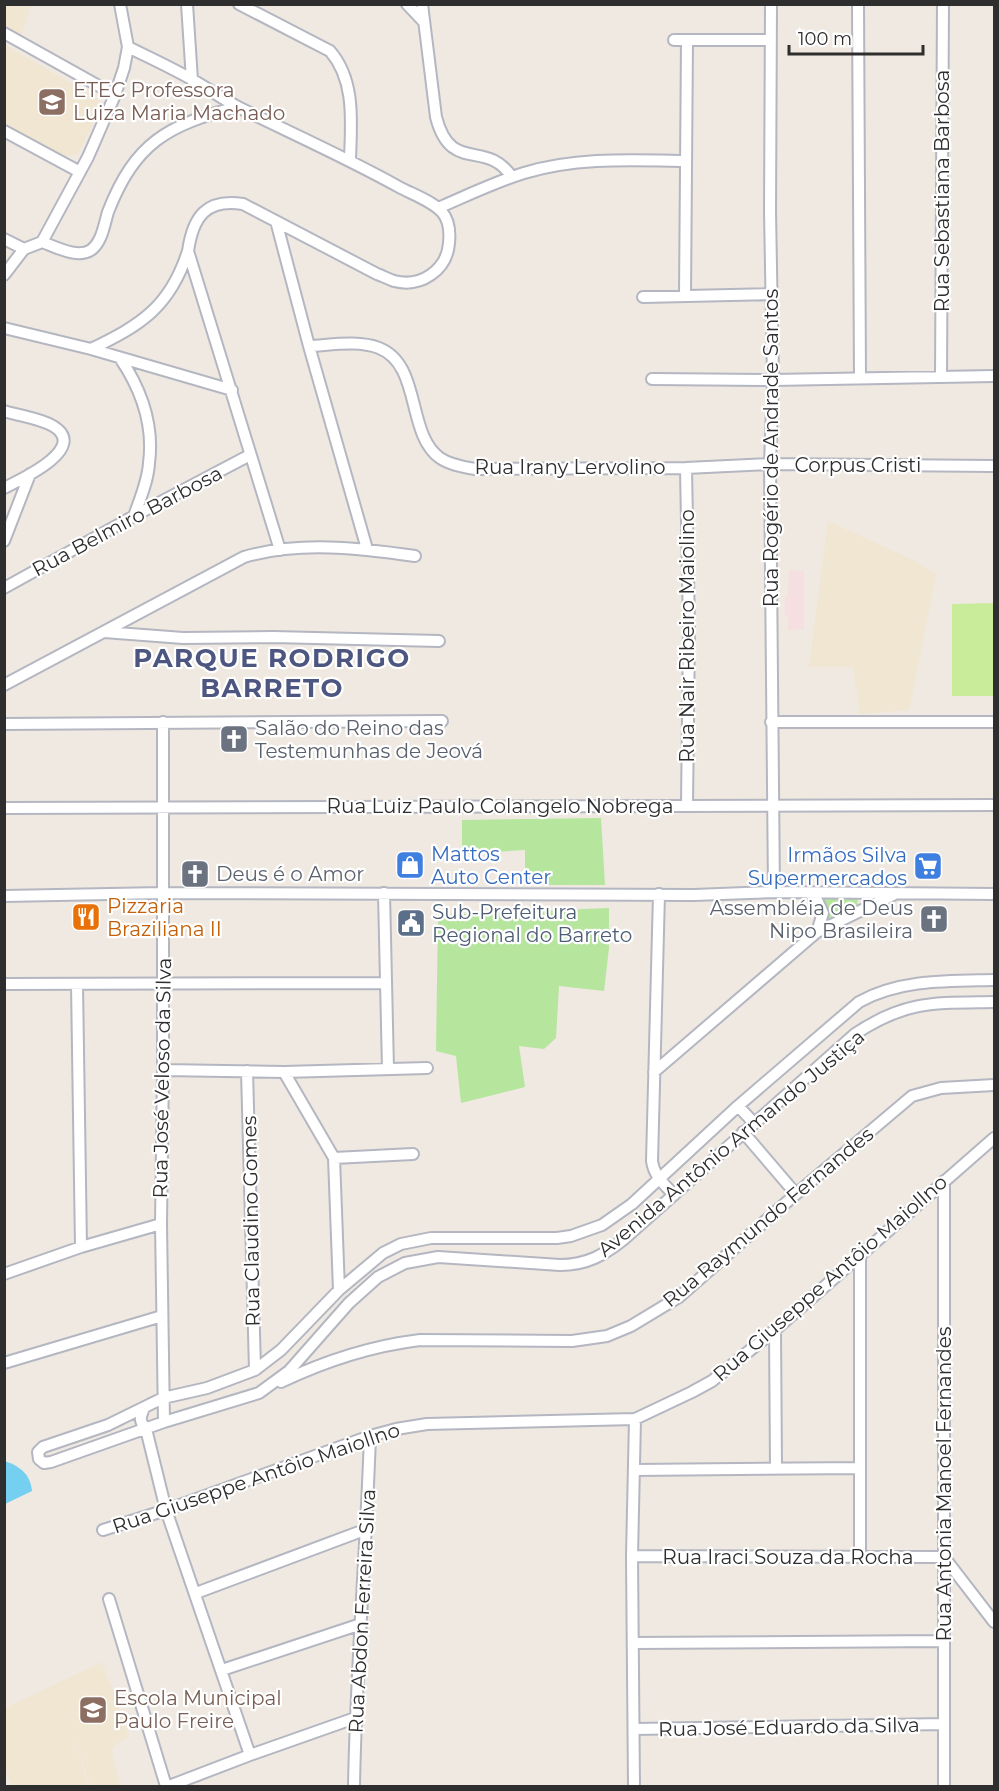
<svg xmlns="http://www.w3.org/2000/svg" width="999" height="1791" font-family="Montserrat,sans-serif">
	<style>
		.education { fill: #f0e6d1 }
		.medical { fill: #f5dfe0 }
		.green { fill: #b6e59e }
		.pitch { fill: #c9ec9a }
		.water { fill: #75cff0 }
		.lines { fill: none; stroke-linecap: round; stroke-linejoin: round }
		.minor-casing { stroke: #b4b7c1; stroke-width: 14 }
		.minor { stroke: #fff; stroke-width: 10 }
		.labels { text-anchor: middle; stroke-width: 4.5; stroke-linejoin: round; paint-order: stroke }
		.education-label { font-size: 20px; fill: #785e54; stroke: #fff; text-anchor: start }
		.street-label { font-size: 20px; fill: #2e2e2e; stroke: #fff }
		.worship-label { font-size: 20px; fill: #5b616d; stroke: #fff; text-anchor: start }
		.shop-label { font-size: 20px; fill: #366cbe; stroke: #fff; text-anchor: start }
		.food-label { font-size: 20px; fill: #c56008; stroke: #fff; text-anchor: start }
		.service-label { font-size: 20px; fill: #4e5e75; stroke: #fff; text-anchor: start }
		.district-label { font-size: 26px; font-weight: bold; letter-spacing: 1.5px; fill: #4d5680; stroke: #fff }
	</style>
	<rect width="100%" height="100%" fill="#efe9e1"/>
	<path class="education" d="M5,4L31,5L21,36L5,26Z
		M5,45L98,99L99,110L78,154L65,158L5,124Z
		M828,521L915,561L936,574L909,710L860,714L853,667H809Z
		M102,1662L129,1736L114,1746L112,1752L120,1786H90L72,1729L88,1786H12L5,1769V1708Z"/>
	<path class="medical" d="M789,570L804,571V629L788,630V616H785V596L788,597Z"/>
	<path class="green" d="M601,818L605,885H525V850L462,854V820Z
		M857,896L858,907L827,922L819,898Z
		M609,908V948L604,991L559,986L556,1038L544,1049L519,1046L525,1087L461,1103L456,1056L436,1051L438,915Z"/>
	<path class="pitch" d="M994,603V696H952V604Z"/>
	<path class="water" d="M5,1461C21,1467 30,1474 32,1491L5,1504Z"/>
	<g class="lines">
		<g class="minor-casing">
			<path id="minor" d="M187,4L192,80
				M239,4L330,51C356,81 351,123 350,160
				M407,4L423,21
				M422,4L436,117C451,175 486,138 512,177
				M771,4L770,211L773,380L770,464L774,892
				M858,4L860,378
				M4,33L115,95
				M674,40H771
				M128,47C150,58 172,68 193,80C209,89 224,100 240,108C293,134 347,158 399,187C412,194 432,201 442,212C449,220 450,233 449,243C447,270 421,288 394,281C388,279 383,276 377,274L243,204C206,198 193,217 188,251L280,550
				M4,131L80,172
				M438,208C466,196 495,182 524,173C576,157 632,160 686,161
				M276,221L309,346L367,549
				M4,239L24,249
				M42,242C56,247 78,259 91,250C102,242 104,225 108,212C135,143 167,125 237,107
				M4,275L24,249L42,242L88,157L115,95L124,68L128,47L120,4
				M685,296L687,41
				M643,297L772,294
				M4,328L91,349L232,390
				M309,346C331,345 358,340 379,348C422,365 406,434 440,458C450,465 464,467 475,469L686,468L770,464L994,466
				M91,349C141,325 170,307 188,251
				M120,358C141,389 154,425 149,463C148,481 140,499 134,516
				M941,377L943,4
				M652,379L773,380L994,376
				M4,411C20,416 39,418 53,426C90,448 20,480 4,488
				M686,468L689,629L687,805
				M4,541L30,474
				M4,588L134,516L250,455
				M104,632L183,638L273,637L439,641
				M4,685L244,557C299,541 359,548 415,556
				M163,722V1070L161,1224L164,1422
				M771,722H994
				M4,724L442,721
				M4,808L994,805
				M384,893L388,1069
				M659,894L652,1161C654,1176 664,1184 674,1195
				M810,894L817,900L823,913L817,932
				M4,896L163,893L694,895L774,892L994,894
				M994,980C949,981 900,979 859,1002L738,1106L632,1204L602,1225L571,1236L557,1238H431L401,1244L383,1253L339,1290L281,1350L255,1370L207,1388L163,1398L108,1425L43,1447L38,1452L39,1459L44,1463L51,1462L164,1422L259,1393L289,1371L349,1303L378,1277L405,1263L438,1257L560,1265C587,1265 604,1255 624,1239L855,1034C906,1000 936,1003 994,1002
				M4,984L386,983
				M77,984L81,1247
				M163,1070L284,1072L427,1068
				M247,1071L255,1370
				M284,1072L334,1158L339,1290
				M654,1072L817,932L893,895
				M738,1106L754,1123
				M743,1132L796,1194
				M334,1158L413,1154
				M944,1181V1786
				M860,1257V1557
				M4,1274L81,1247L161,1224
				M775,1330L776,1468
				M4,1363L162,1316
				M281,1382C325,1361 371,1346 420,1340L572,1341L607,1336L631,1326L679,1297L796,1194L912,1096L941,1088L994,1085
				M144,1408C140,1418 139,1421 146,1429L166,1510L250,1755
				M634,1470L860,1468
				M103,1530L166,1510L370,1436L396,1429L427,1424L635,1419L692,1392L712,1381L775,1330L994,1138
				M632,1556L944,1557L994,1622
				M196,1593L367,1529
				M109,1599L166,1786
				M633,1643L943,1641
				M222,1670L361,1624
				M634,1729L944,1724
				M169,1786L250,1755L355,1718
				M354,1786C356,1670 366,1553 370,1436
				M634,1786L632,1556L635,1419"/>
		</g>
		<use href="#minor" class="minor"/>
	</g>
	<defs>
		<g id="university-square" transform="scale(1.5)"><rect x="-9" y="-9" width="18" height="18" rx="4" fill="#8d6e63" stroke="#fff"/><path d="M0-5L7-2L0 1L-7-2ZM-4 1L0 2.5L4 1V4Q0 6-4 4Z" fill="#fff"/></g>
		<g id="church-square" transform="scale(1.5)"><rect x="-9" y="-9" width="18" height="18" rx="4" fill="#6b7280" stroke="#fff"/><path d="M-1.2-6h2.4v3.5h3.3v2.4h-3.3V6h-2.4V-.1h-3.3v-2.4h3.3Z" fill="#fff"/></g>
		<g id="shop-square" transform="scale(1.5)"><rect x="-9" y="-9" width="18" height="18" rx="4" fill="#3f7fe0" stroke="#fff"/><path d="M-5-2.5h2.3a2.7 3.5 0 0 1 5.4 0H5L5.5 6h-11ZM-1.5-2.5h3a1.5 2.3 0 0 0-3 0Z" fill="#fff"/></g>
		<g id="supermarket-square" transform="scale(1.5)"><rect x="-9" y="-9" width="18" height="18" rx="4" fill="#3f7fe0" stroke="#fff"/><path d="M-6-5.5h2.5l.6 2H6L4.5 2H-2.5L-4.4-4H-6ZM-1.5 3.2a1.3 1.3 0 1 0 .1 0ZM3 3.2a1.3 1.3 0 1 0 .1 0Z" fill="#fff"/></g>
		<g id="restaurant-square" transform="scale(1.5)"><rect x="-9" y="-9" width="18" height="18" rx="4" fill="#e8710a" stroke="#fff"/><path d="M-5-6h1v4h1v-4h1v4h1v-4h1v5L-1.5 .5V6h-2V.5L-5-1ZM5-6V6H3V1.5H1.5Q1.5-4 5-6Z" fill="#fff"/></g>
		<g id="civic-square" transform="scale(1.5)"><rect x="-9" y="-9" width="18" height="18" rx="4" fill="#5c6f8a" stroke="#fff"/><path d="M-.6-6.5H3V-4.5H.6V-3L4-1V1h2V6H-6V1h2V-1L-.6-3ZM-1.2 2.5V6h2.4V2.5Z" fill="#fff"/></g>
		<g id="school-square" transform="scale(1.5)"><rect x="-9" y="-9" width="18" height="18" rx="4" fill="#8d6e63" stroke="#fff"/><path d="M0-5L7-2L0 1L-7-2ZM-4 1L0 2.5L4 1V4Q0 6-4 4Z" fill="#fff"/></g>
	</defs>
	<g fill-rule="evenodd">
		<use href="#university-square" x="52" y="102"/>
		<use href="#church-square" x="234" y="739"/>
		<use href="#shop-square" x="410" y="865"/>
		<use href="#supermarket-square" x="928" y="866"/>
		<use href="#church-square" x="195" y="874"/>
		<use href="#restaurant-square" x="86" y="917"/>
		<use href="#church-square" x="934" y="919"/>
		<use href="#civic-square" x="411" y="923"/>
		<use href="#school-square" x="93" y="1710"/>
	</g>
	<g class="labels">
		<g class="education-label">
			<text x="73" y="97">ETEC Professora<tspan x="73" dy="23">Luiza Maria Machado</tspan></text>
			<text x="114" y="1705">Escola Municipal<tspan x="114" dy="23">Paulo Freire</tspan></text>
		</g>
		<g class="street-label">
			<text transform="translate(942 191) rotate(-90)" y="7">Rua Sebastiana Barbosa</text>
			<text transform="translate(771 448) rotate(-90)" y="7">Rua Rogério de Andrade Santos</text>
			<text x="858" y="472">Corpus Cristi</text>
			<text x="570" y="474">Rua Irany Lervolino</text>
			<text transform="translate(127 521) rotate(-28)" y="7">Rua Belmiro Barbosa</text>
			<text transform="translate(687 636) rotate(-90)" y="7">Rua Nair Ribeiro Maiolino</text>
			<text x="500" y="813">Rua Luiz Paulo Colangelo Nobrega</text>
			<text transform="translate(162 1078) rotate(-89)" y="7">Rua José Veloso da Silva</text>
			<text transform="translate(731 1143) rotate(-40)" y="7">Avenida Antônio Armando Justiça</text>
			<text transform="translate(768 1217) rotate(-40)" y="7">Rua Raymundo Fernandes</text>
			<text transform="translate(251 1221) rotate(-91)" y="7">Rua Claudino Gomes</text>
			<text transform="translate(830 1278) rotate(-41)" y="7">Rua Giuseppe Antôio Maiollno</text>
			<text transform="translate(256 1478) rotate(-19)" y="7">Rua Giuseppe Antôio Maiollno</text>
			<text transform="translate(944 1484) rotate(-90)" y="7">Rua Antonia Manoel Fernandes</text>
			<text x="788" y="1564">Rua Iraci Souza da Rocha</text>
			<text transform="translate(362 1611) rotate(-87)" y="7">Rua Abdon Ferreira Silva</text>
			<text transform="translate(789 1727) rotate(-1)" y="7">Rua José Eduardo da Silva</text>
		</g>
		<g class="worship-label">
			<text x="255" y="735">Salão do Reino das<tspan x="255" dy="23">Testemunhas de Jeová</tspan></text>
			<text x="216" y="881">Deus é o Amor</text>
			<text x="913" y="915" text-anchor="end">Assembléia de Deus<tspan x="913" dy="23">Nipo Brasileira</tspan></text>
		</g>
		<g class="shop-label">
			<text x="431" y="861">Mattos<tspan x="431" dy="23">Auto Center</tspan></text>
			<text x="907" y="862" text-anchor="end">Irmãos Silva<tspan x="907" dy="23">Supermercados</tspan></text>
		</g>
		<g class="food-label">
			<text x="107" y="913">Pizzaria<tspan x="107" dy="23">Braziliana II</tspan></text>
		</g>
		<g class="service-label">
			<text x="432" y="919">Sub-Prefeitura<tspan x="432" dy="23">Regional do Barreto</tspan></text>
		</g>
		<g class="district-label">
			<text x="272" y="667">PARQUE RODRIGO<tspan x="272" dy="30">BARRETO</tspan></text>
		</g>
	</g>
	<rect width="999" height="1791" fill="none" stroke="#2e2e2e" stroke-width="12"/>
	<path d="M789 45v9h134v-9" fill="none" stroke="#2e2e2e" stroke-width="3"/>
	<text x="798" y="45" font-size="18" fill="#2e2e2e" stroke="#ffffff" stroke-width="4.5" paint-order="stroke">100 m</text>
</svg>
